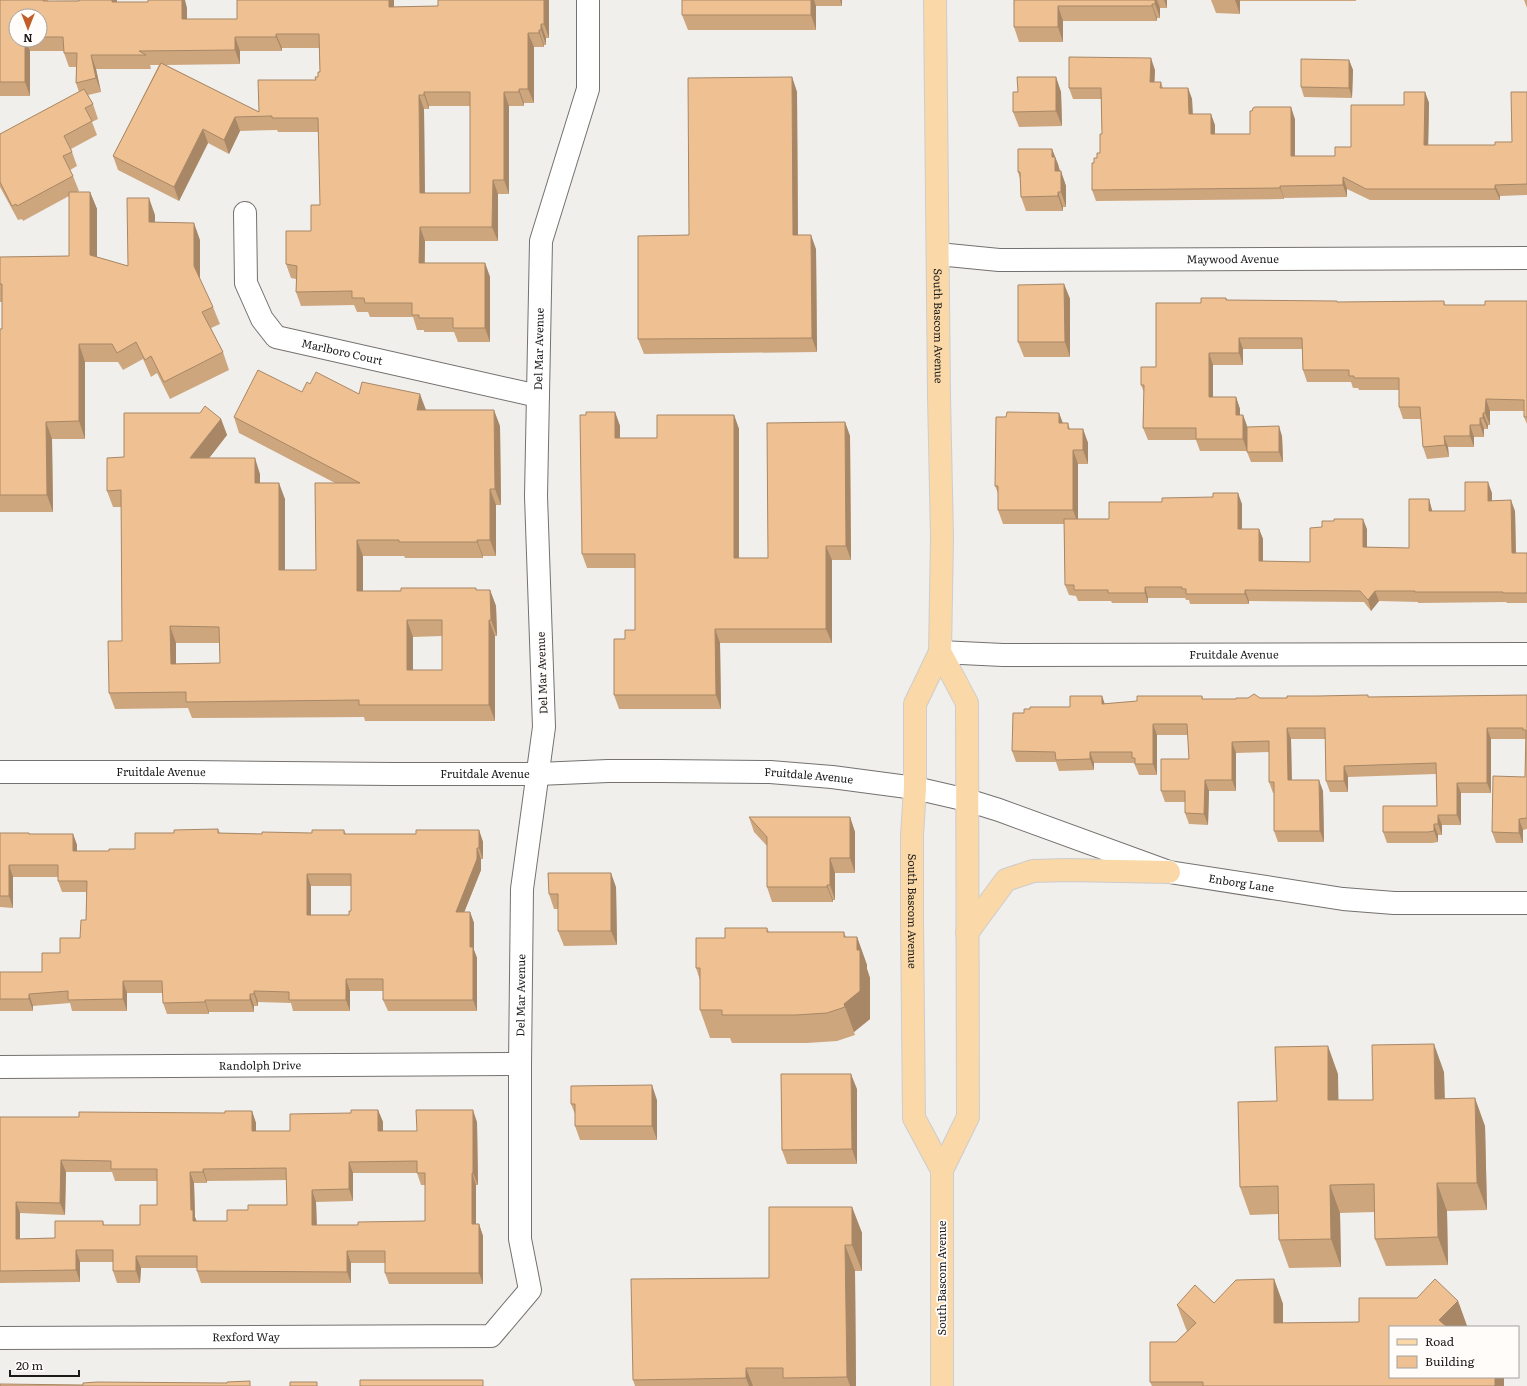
<svg xmlns="http://www.w3.org/2000/svg" width="1527" height="1386" font-family="Literata,serif">
	<style>
		.lines { fill: none; stroke-linecap: round; stroke-linejoin: round }
		.minor-casing { stroke: #74716f; stroke-width: 24 }
		.major-casing { stroke: #cdcdcd; stroke-width: 24 }
		.minor { stroke: #fff; stroke-width: 22 }
		.major { stroke: #fad8a7; stroke-width: 22 }
		.wall { fill: #cea67e; fill-rule: evenodd }
		.shaded-wall { fill: #a78766 }
		.building { fill: #efc192; stroke: #a78766; fill-rule: evenodd }
		.labels { text-anchor: middle; stroke-width: 3.5; stroke-linejoin: round; paint-order: stroke }
		.street-label { font-size: 11px; fill: #1c1b1a; stroke: #fffcfa }
	</style>
	<rect width="100%" height="100%" fill="#f1efec"/>
	<g class="lines">
		<g class="minor-casing">
			<g id="minor">
				<path id="s1" d="M245,213L246,283L262,319L276,337L538,396"/>
				<path id="s2" d="M938,254L999,260L1527,258"/>
				<path id="s3" d="M940,652L1003,655L1527,654"/>
				<path id="s4" d="M0,772H191L392,774H538L608,771H660L770,772L832,777L915,788L967,800L999,810L1169,872L1343,899L1394,903H1527"/>
				<path id="s5" d="M0,1067L520,1064"/>
				<path id="s6" d="M0,1338L491,1336L530,1290L520,1239V1064L522,889L544,727L536,496L541,241L588,89V0"/>
			</g>
		</g>
		<g class="major-casing">
			<g id="major">
				<path id="s7" d="M935,0L939,396L942,537L940,652L915,704V788L912,835V920L914,1118L942,1170"/>
				<path d="M940,652L967,703L968,1117L942,1170V1386"/>
				<path d="M967,933L1006,880L1033,871L1067,870L1169,872"/>
			</g>
		</g>
		<use href="#minor" class="minor"/>
		<use href="#major" class="major"/>
	</g>
	<path class="wall" d="M0,0H48V1L117,0V2L187,8V19H237L394,0V7L438,6L549,0V38H546V45H544V47H534V103H524V106H509V194H498V241H425V263H485L490,277V342H458L454,332H424V330H417L413,317H370L368,312H357L354,305L301,306L296,292V279L291,278L286,264L311,231L320,205L319,132H278L277,130L240,131L229,154L208,143L179,201L118,170L113,156L159,65H150L151,69H96L101,92L88,95L93,104L98,119L92,122L97,135L71,149L77,166L70,170L73,176L79,191L77,192H90L97,209V257L128,266L155,215V222L200,240V279L213,307L220,324L211,328L223,352L229,370L170,399L157,373L151,377L143,359L123,370L118,362H85V439H52L53,512H0V329H2V302H0V257L69,256V196L23,221L22,219L18,220L0,187V134L79,92L76,83V67H69L64,53V51H30V96H0ZM40,16V40H16ZM282,48H319L320,72L318,77L316,80L259,112L166,65L240,64V51H282ZM429,106H470V193H425L424,109H429Z
		M682,0H842V6H816V30H688L682,15Z
		M1014,0H1167V8H1160V18H1157V21H1063V42H1019L1014,27Z
		M1211,0H1356V1H1240V14L1216,13Z
		M1524,0H1527V8Z
		M1349,60L1353,70L1352,98L1304,97L1301,87Z
		M1155,70L1154,82H1161L1163,88H1188L1192,99L1193,114L1215,125V134H1250L1295,119V156H1335L1351,147L1404,105L1425,92L1429,103L1428,145H1495L1512,142L1527,92V195L1500,196V200H1370L1347,189V197L1284,198V199L1096,201L1092,190L1094,163L1100,153L1102,134L1101,99H1073L1069,88Z
		M792,77L797,92L798,235L816,249L817,352L644,354L638,339L689,235Z
		M1056,77L1061,92L1062,126L1019,127L1013,112Z
		M1052,149L1066,186V207H1063V211H1026L1021,197L1020,179L1018,172Z
		M1064,284L1070,299V357H1024L1018,342Z
		M1226,298L1227,300L1337,302L1444,301L1445,305H1485L1527,301V424L1524,417V411H1490V425H1488V429H1484V437H1474V447H1448L1449,457L1427,459L1423,447L1421,419H1403L1399,407V390H1359L1358,388H1353L1351,382H1307L1303,370L1302,349H1243V365H1213V397H1236L1240,409V415H1243L1247,426V451H1200L1196,440H1148L1143,428L1144,392L1141,385L1156,367L1201,303Z
		M310,384L500,426L501,505H496V556H483V558H405L404,556H363V591L490,590L496,606L497,636H495V721H365L364,717L192,718L188,708L115,709L109,693L122,641V507H113L107,491L124,457L221,419L227,435L209,458L260,474V483L285,499V570H316L335,483L239,433L234,417L302,392ZM442,636V670H413V637ZM176,643H220V663L176,664Z
		M615,412L620,426V438H657L734,415L739,429V558H768L845,422L850,436L851,560H832V643H720L721,709H619L614,695L625,639L635,630V568H587L582,554L586,415Z
		M1059,413L1063,423H1068L1070,429H1083L1088,443V464H1078V519H1109L1242,504V529H1259L1263,539V561L1310,562L1367,529V547L1409,548L1429,499L1432,511H1465L1492,493V501L1515,511L1516,553H1527V603H1507L1506,602L1418,603V602L1379,601L1371,611L1364,602L1249,601V604H1190L1189,600H1186L1185,598H1148V603H1112L1111,601H1078L1076,596L1069,595L1065,585L1064,524H1003L998,510V493L995,486Z
		M1282,436L1283,462H1251L1247,452Z
		M1527,695V829L1523,830V843H1496L1492,832L1525,777L1526,739H1491V793H1461V825H1442V835H1438V842L1432,843H1387L1383,832L1437,806L1436,774L1348,777V792H1330L1326,781L1325,739H1291L1292,780L1323,791L1324,842H1278L1274,831V793H1273L1269,782V752L1236,753V791H1209L1208,825L1189,824L1185,813V802H1165L1161,791L1189,759L1188,735H1157V775H1139L1134,763H1094V770L1059,771L1056,762H1016L1012,751L1024,713L1030,709L1070,707L1202,696L1203,699H1236L1368,697Z
		M749,817H850L855,832V873H835V900H833V902H772L767,887V846L754,832Z
		M218,829L220,833L262,834L312,833L344,830L346,834H416L479,830L483,842V859H481V870L464,912H470L474,923V950L477,958V1011H388L383,1000V991H350V1011H293L291,1003L258,1002V1006H254V1012H209V1014H167L163,1003V993H127V1011H72L70,1003L33,1006V1011H0V972H42L60,953L80,938L86,920V892H62L58,881V877H13V908L0,907V833H29L30,834H73L77,845V851H109L135,849L174,833ZM311,886H351V911L349,915H311Z
		M616,887L617,945L564,946L558,931V909H554L549,894Z
		M767,928L769,932H844L846,937H857L867,965V969L870,978V1019L854,1032L855,1035L837,1041L807,1043H732L730,1038H710L700,1010V980L696,968L725,938Z
		M1444,1072L1445,1098L1485,1126L1487,1210L1447,1211L1448,1265L1386,1266L1375,1239V1212L1340,1213L1341,1267L1289,1268L1279,1240L1278,1214L1250,1215L1240,1187L1277,1101L1338,1074V1100H1373Z
		M857,1089V1164H787L782,1150Z
		M657,1100V1140H580L575,1126V1114L571,1104Z
		M378,1110L383,1122V1131H417L477,1122L478,1185H476V1224H479L483,1236V1284H389L385,1273V1263H351V1283H201L197,1271V1268H141L140,1283H117L113,1271V1262H80V1282L0,1283V1117H79L225,1113L252,1111L256,1123V1131H290L351,1113ZM66,1172H112L115,1181H157V1205L140,1225H104L103,1221L55,1238L20,1239V1213L65,1215ZM353,1173H417L421,1185H425V1221L358,1225H317L316,1202L353,1201ZM287,1180V1205L248,1210L227,1221H196L195,1217L194,1183H207V1181Z
		M852,1207L862,1233V1271H855L856,1386H635L633,1380L769,1278Z
		M1274,1279L1283,1304V1323L1359,1322L1458,1301L1467,1326L1466,1327H1390V1377H1504V1386H1152L1150,1382L1176,1342L1187,1331L1186,1329L1177,1305L1214,1303Z"/>
	<path class="shaded-wall" d="M112,0H117V16L112,2Z
		M180,0H185L187,8V33L182,19Z
		M389,0H394V21L389,7Z
		M544,0H549V38L544,24Z
		M811,0H814L816,6V30L811,15Z
		M840,0H842V6Z
		M1155,0H1157L1160,8V18L1155,4Z
		M1164,0H1167V8Z
		M1235,0H1240V14Z
		M1152,4L1157,18V21L1152,6Z
		M1058,6L1063,21V42L1058,27Z
		M541,24L546,38V45L541,30Z
		M539,30L544,45V47L539,33Z
		M528,33L534,47V103L528,89Z
		M276,34L282,48V51L276,37Z
		M235,37L240,51V64L235,50Z
		M25,40H26L30,51V96L25,82Z
		M91,55L96,69L101,92L96,78Z
		M1151,58L1155,70L1154,93L1150,82Z
		M1349,60L1353,70L1352,98L1349,88Z
		M792,77L797,92L798,250L793,235Z
		M1056,77L1061,92L1062,126L1056,111Z
		M1188,88L1192,99L1193,125L1189,114Z
		M519,89L524,103V106L519,92Z
		M424,92L429,106V109L424,95Z
		M504,92L509,106V194L504,180Z
		M1425,92L1429,103L1428,156L1424,145Z
		M419,95L424,109L425,207L420,193Z
		M1291,107L1295,119V167L1291,156Z
		M1211,114L1215,125V146L1211,134Z
		M235,117L240,131L229,154L224,140Z
		M203,129L208,143L179,201L174,187Z
		M1052,149L1058,164L1060,172L1055,171L1052,157Z
		M1061,171L1066,186V207L1061,192Z
		M1343,177L1347,189V197L1343,185Z
		M493,180L498,194V241L492,227Z
		M1495,185L1500,196V200L1495,189Z
		M1280,186L1284,198V199L1280,188Z
		M90,192L97,209V272L90,255Z
		M1058,192L1063,207V211L1058,196Z
		M149,198L155,215V239L149,222Z
		M194,223L200,240V283L194,266Z
		M420,227L425,241L424,277L419,263Z
		M811,235L816,249L817,352L812,338Z
		M485,263L490,277V342L485,328Z
		M1064,284L1070,299V357L1065,342Z
		M1239,338L1243,349V365L1239,353Z
		M79,344L85,362V439L79,421Z
		M1209,353L1213,365V409L1209,397Z
		M420,394L426,410H417Z
		M1236,397L1240,409V426L1236,415Z
		M1486,399L1490,411V425L1485,413Z
		M494,410L500,426L501,505L495,489Z
		M615,412L620,426V452L615,438Z
		M1059,413L1064,427L1059,423Z
		M1483,413L1488,425V429L1483,418Z
		M734,415L739,429V572L734,558Z
		M1243,415L1247,426V451L1243,439Z
		M1480,418L1484,429V437L1480,425Z
		M221,419L227,435L196,475L190,458Z
		M46,422L52,439L53,512L47,495Z
		M845,422L850,436L851,560L846,546Z
		M1470,425L1474,437V447L1470,436Z
		M1279,426L1282,436L1283,462L1279,452Z
		M1083,429L1088,443V464L1083,450Z
		M1444,436L1448,447L1449,457L1445,445Z
		M1073,450L1078,464V524L1073,510Z
		M255,458L260,474V499L255,483Z
		M1488,482L1492,493V512L1488,501Z
		M279,483L285,499V586L279,570Z
		M490,489L496,505V556L490,540Z
		M1238,493L1242,504V539L1238,529Z
		M1429,499L1432,510V521L1429,511Z
		M1511,500L1515,511L1516,563L1512,553Z
		M1363,519L1367,529V558L1363,547Z
		M1259,529L1263,539V572L1259,561Z
		M357,540L363,556V607L357,591Z
		M477,540L483,556V558L477,542Z
		M826,546L832,560V643L826,629Z
		M1145,587L1148,598V603L1145,593Z
		M490,590L496,606L497,636L491,620Z
		M1245,590L1249,601V604L1245,594Z
		M1375,591L1379,601L1371,611L1368,600Z
		M407,620L413,637V686L407,670Z
		M489,620L495,636V721L489,705Z
		M170,626L176,643V680L171,664Z
		M715,629L720,643L721,709L716,695Z
		M1102,696L1106,707L1102,704Z
		M1153,724L1157,735V775L1153,764Z
		M1287,728L1291,739L1292,791L1288,780Z
		M1487,728L1491,739V793L1487,783Z
		M1232,742L1236,753V791L1232,780Z
		M1090,752L1094,763V770L1090,759Z
		M1344,766L1348,777V792L1344,781Z
		M1205,780L1209,791L1208,825L1204,814Z
		M1319,780L1323,791L1324,842L1320,831Z
		M1457,783L1461,793V825L1457,815Z
		M1438,815L1442,825V835L1438,824Z
		M850,817L855,832V873L850,858Z
		M1519,819L1523,830V843L1519,833Z
		M1434,824L1438,835V842L1434,831Z
		M479,830L483,842V859L479,848Z
		M73,834L77,845V862L73,851Z
		M477,848L481,859V870L460,923L456,912Z
		M830,858L835,873V900L830,885Z
		M9,865L13,877V908L9,896Z
		M611,873L616,887L617,945L611,931Z
		M307,874L311,886V926L307,915Z
		M827,885L833,900V902L827,887Z
		M470,912L474,923V950L477,958V1011L473,1000L470,947Z
		M857,937L867,965V969L870,978V1019L854,1032L844,1004L857,950Z
		M346,979L350,991V1011L346,1000Z
		M123,981L127,993V1011L123,999Z
		M254,991L258,1002V1006L254,994Z
		M29,994L33,1006V1011L29,999Z
		M250,994L254,1006V1012L250,1000Z
		M205,1000L209,1012V1014L205,1002Z
		M1434,1044L1444,1072L1445,1126L1435,1099Z
		M1328,1046L1338,1074L1339,1128L1328,1100Z
		M851,1074L857,1089V1164L852,1149Z
		M652,1085L657,1100V1140L652,1126Z
		M1475,1098L1485,1126L1487,1210L1477,1183Z
		M378,1110L383,1122V1143L378,1131Z
		M473,1110L477,1122L478,1185L473,1173Z
		M252,1111L256,1123V1143L252,1131Z
		M61,1160L66,1172L65,1215L60,1203Z
		M349,1162L353,1173V1201L349,1189Z
		M203,1169L207,1181V1183L203,1172Z
		M190,1172L194,1183L195,1217L197,1222L193,1221L191,1210Z
		M472,1173L476,1185V1236L472,1224Z
		M1437,1183L1447,1211L1448,1265L1438,1237Z
		M1330,1185L1340,1213L1341,1267L1331,1239Z
		M312,1190L316,1202L317,1237L312,1225Z
		M16,1202L20,1213V1250L16,1239Z
		M852,1207L862,1233V1271L852,1245Z
		M479,1224L483,1236V1284L479,1273Z
		M845,1245L855,1271L856,1386H850L847,1377Z
		M76,1250L80,1262V1282L76,1270Z
		M347,1251L351,1263V1283L347,1272Z
		M136,1256L141,1268L140,1283L136,1271Z
		M1274,1279L1283,1304V1347L1274,1323Z
		M1458,1301L1467,1326L1466,1327H1442L1439,1320Z
		M746,1368L753,1386H749L746,1378Z
		M1495,1377H1504V1386H1495Z"/>
	<path class="building" d="M0,0H43V1H79V0H112V2H148V0H182V19H237V0H389V7L438,6V0H544V24H541V30H539V33H528V89H519V92H504V180H493L492,227H420L419,263H485V328H453V318H419V315H412V303H365L364,298H352V291L296,292L297,266L286,264V231H311V205H320L318,118H272V116L235,117L224,140L203,129L174,187L113,156L161,63L259,112L258,80H316L315,77H318V72H320L319,34H276V37H235V50L139,51L146,55H91L96,78L76,83L77,53H64L63,37H40V16H16V40H25V82H0ZM424,92H470V193H420L419,95H424Z
		M682,0H811V15H682Z
		M1014,0H1155V4H1152V6H1058V27H1014Z
		M1069,57L1151,58L1150,82H1161L1160,88H1188L1189,114H1211V134H1250V111H1252L1253,108L1255,107H1291V156H1335V147H1351V105H1404V92H1425L1424,145H1495V142H1512L1511,92H1527V184L1495,185V189H1366L1343,177V185L1280,186V188L1092,190V163H1094V158H1097V153H1100V134H1102L1101,88H1069Z
		M1301,59L1349,60V88L1301,87Z
		M792,77L793,235H811L812,338L638,339V236L689,235L688,78Z
		M1017,77H1056V111L1013,112V92H1018Z
		M84,89L93,104L85,108L92,121L64,136L72,152L63,156L73,176L17,206L16,204L12,206L0,182V134Z
		M1018,149H1052V157H1055V171H1061V192H1058V196L1021,197L1020,172H1018Z
		M69,192H90V255L128,266L127,198H149V222L194,223V266L213,307L202,312L223,352L164,382L151,356L145,360L136,342L117,353L112,344H79V421L46,422L47,495H0V329H2V284H0V257L69,256Z
		M1064,284L1065,342H1018V285Z
		M1201,298H1226V300L1337,301V302L1444,301V305H1485V301H1527V417H1524V400L1486,399L1485,413H1483V418H1480V425H1470V436H1444L1445,445L1423,447L1420,407H1399V378H1354V376H1349V370H1303L1302,338H1239V353H1209V397H1236V415H1243V439H1196V428H1143L1144,385H1141V367H1156V303H1201Z
		M258,370L302,392L307,382L310,384L316,372L359,394L362,382L420,394L417,410H494L495,489H490V540H477V542H399V540H357V591H401V588H476V590H490L491,620H489V705H359V700L186,702V692L109,693L108,641H122L121,490L107,491V458L124,457V413H200L205,406L221,419L190,458H255V483H279V570H316L315,483H360L234,417ZM407,620H442V670H407ZM170,626L219,627L220,663L171,664Z
		M586,412H615V438H657V415H734V558H768L767,423L845,422L846,546H826V629H715L716,695H614V639H625V630H635V554H582L580,415H586Z
		M1007,412L1059,413V423H1068V429H1083V450H1073V510H998V486H995L996,417H1006Z
		M1279,426V452H1247V427Z
		M1465,482H1488V501L1511,500L1512,553H1527V593H1503V592H1415V591H1375L1368,600L1360,591L1245,590V594H1186V589H1182V587H1145V593H1108V590H1074V585H1065L1064,519H1109V502H1162V498L1213,497V493H1238V529H1259V561L1310,562V528L1322,527V521H1334V519H1363V547L1409,548V499H1429V511H1465Z
		M1254,694L1260,698H1287V696H1317L1368,695V697L1527,695V818L1519,819V833L1492,832L1493,776L1525,777L1526,730H1523V728H1487V783H1457V815H1438V824H1434V831L1428,832H1383V806H1437L1436,763L1344,766V781H1326L1325,728H1287L1288,780H1319L1320,831H1274V782H1269V741L1232,742V780H1205L1204,814L1185,813V791H1161V759H1189L1187,724H1153V764H1135V758H1132V752H1090V759L1056,760L1055,752L1012,751L1013,713H1024V709H1030V707H1070V696H1102V704L1137,701V696H1202V699H1236V698H1248Z
		M749,817H850V858H830V885H827V887H767V837Z
		M218,829V833L262,834V832L312,833V830H344V834H416V830H479V848H477V859L456,912H470V947H473V1000H383V979H346V1000H289V992L254,991V994H250V1000H205V1002L163,1003L162,981H123V999L68,1000V991L29,994V999H0V972H42V953H60V938H80L81,920H86L87,881H58V865H9V896H0V833H29V834H73V851H109V849H135V833H174V830ZM307,874H351V911H349V915H307Z
		M548,873H611V931H558V894H549Z
		M725,928H767V932H844V937H857V950H860V991L844,1004L845,1007L827,1013L796,1015H722V1010H700V968H696V938H725Z
		M1434,1044L1435,1099L1475,1098L1477,1183H1437L1438,1237L1375,1239L1374,1184L1330,1185L1331,1239L1279,1240L1278,1186L1240,1187L1238,1102L1277,1101L1275,1047L1328,1046V1100H1373L1372,1045Z
		M781,1074H851L852,1149L782,1150Z
		M652,1085V1126H575V1104H571V1086Z
		M351,1110H378V1131H417L416,1110H473V1173H472V1224H479V1273H385V1251H347V1272L197,1271V1256H136V1271H113V1250H76V1270L0,1271V1117H79V1112L225,1113V1111H252V1131H290V1114L351,1113ZM61,1160L111,1161V1169H157V1205H140V1225H103V1221H55V1238L16,1239V1202L60,1203ZM417,1161V1173H425V1221L358,1222V1225H312V1190L349,1189V1162ZM286,1168L287,1205H248V1210H227V1221H193V1210H191L190,1172H203V1169Z
		M769,1207H852V1245H845L847,1377L783,1378V1368H746V1378L633,1380L631,1279L769,1278Z
		M1274,1279V1323L1359,1322V1298H1417L1435,1279L1458,1301L1439,1320L1447,1327H1390V1377H1495V1386H1203V1382H1150V1342H1176L1196,1323L1177,1305L1195,1285L1214,1303L1236,1280Z
		M360,1380H483V1386H360Z
		M250,1381V1386H0V1384L83,1385V1383L97,1382L227,1383V1382Z
		M290,1382H317V1386H290Z"/>
	<g class="labels">
		<g class="street-label">
			<text dy="4" stroke="none"><textPath href="#s2" startOffset="295">Maywood Avenue</textPath></text>
			<text dy="4" stroke="none"><textPath href="#s7" startOffset="326">South Bascom Avenue</textPath></text>
			<text dy="4" stroke="none"><textPath href="#s6" startOffset="1495">Del Mar Avenue</textPath></text>
			<text dy="4" stroke="none"><textPath href="#s1" startOffset="200">Marlboro Court</textPath></text>
			<text dy="4" stroke="none"><textPath href="#s3" startOffset="294">Fruitdale Avenue</textPath></text>
			<text transform="translate(542 673) rotate(-92)" y="4">Del Mar Avenue</text>
			<text dy="4" stroke="none"><textPath href="#s4" startOffset="161">Fruitdale Avenue</textPath></text>
			<text dy="4" stroke="none"><textPath href="#s4" startOffset="485">Fruitdale Avenue</textPath></text>
			<text dy="4" stroke="none"><textPath href="#s4" startOffset="809">Fruitdale Avenue</textPath></text>
			<text dy="4" stroke="none"><textPath href="#s4" startOffset="1257">Enborg Lane</textPath></text>
			<text dy="4" stroke="none"><textPath href="#s7" startOffset="917">South Bascom Avenue</textPath></text>
			<text dy="4" stroke="none"><textPath href="#s6" startOffset="847">Del Mar Avenue</textPath></text>
			<text dy="4" stroke="none"><textPath href="#s5" startOffset="260">Randolph Drive</textPath></text>
			<text transform="translate(942 1278) rotate(-90)" y="4">South Bascom Avenue</text>
			<text dy="4" stroke="none"><textPath href="#s6" startOffset="246">Rexford Way</textPath></text>
		</g>
	</g>
	<rect x="1389" y="1326" width="130" height="52" fill="#fffcfa" stroke="#a4a2a0"/>
	<rect x="1397" y="1339" width="20" height="6" fill="#fad8a7" stroke="#a4a2a0"/>
	<text x="1425" y="1346" font-size="12" fill="#1c1b1a">Road</text>
	<rect x="1397" y="1356" width="20" height="12" fill="#efc192" stroke="#a4a2a0"/>
	<text x="1425" y="1366" font-size="12" fill="#1c1b1a">Building</text>
	<g transform="translate(28 28) rotate(180)"><circle r="19" fill="#fffcfa" stroke="#a4a2a0"/>
	<path d="M0-3L7 15L0 10L-7 15Z" fill="#c25d2a"/>
	<text y="-6" font-size="11" font-weight="bold" text-anchor="middle" fill="#1c1b1a">N</text>
	</g>
	<path d="M10 1370v6h69v-6" fill="none" stroke="#1c1b1a" stroke-width="2"/>
	<text x="16" y="1370" font-size="12" fill="#1c1b1a" stroke="#fffcfa" stroke-width="3" paint-order="stroke">20 m</text>
</svg>
